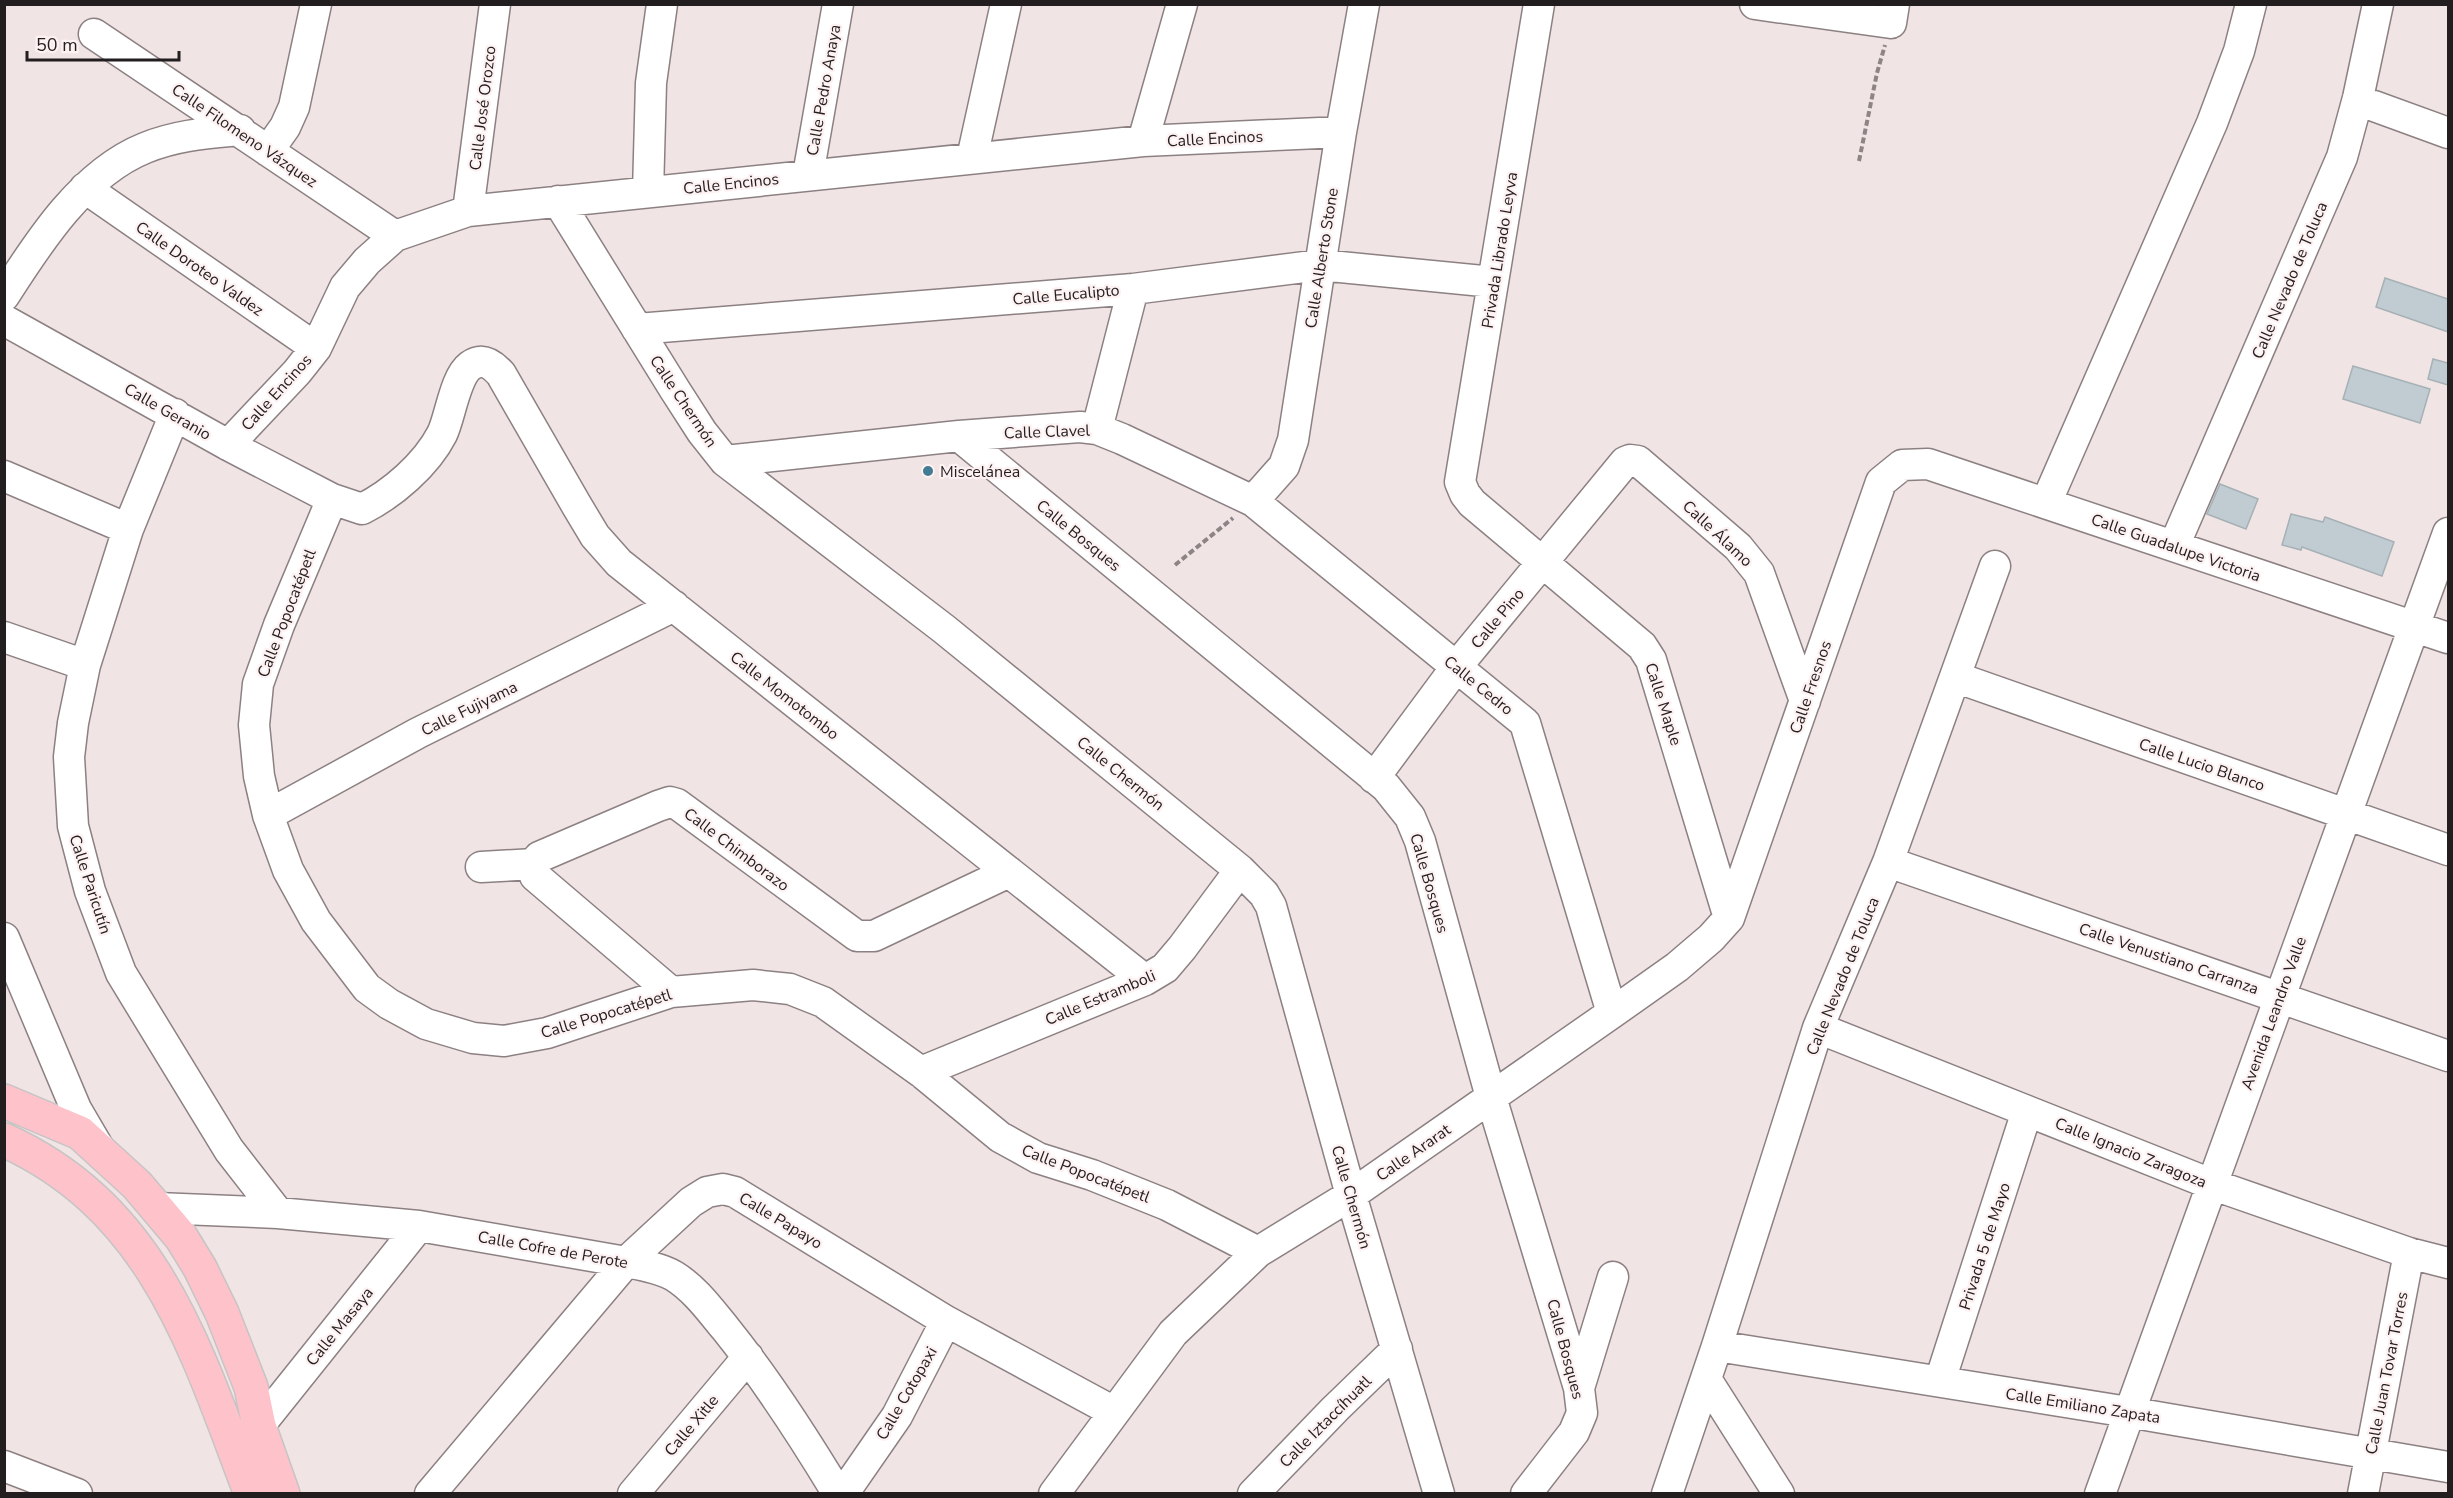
<svg xmlns="http://www.w3.org/2000/svg" width="2453" height="1498" font-family="'Nunito Sans',sans-serif">
	<style>
		.building { fill: #c0ccd1; stroke: #a6b1b6; stroke-width: 1.5 }
		.lines { fill: none; stroke-linecap: round; stroke-linejoin: round }
		.minor-casing { stroke: #8c8082; stroke-width: 33 }
		.major-casing { stroke: #c6c4c4; stroke-width: 36 }
		.path { stroke: #8d8485; stroke-width: 4; stroke-dasharray: 6 3; stroke-linecap: butt }
		.minor { stroke: #fff; stroke-width: 30 }
		.major { stroke: #fec2ca; stroke-width: 33 }
		.poi-dot { fill: #417c94; stroke: #fef1f2; stroke-width: 2 }
		.labels { text-anchor: middle; stroke-width: 4.5; stroke-linejoin: round; paint-order: stroke }
		.street-label { font-size: 16px; fill: #221d1e; stroke: #fef1f2 }
		.poi-label { font-size: 16px; fill: #221d1e; stroke: #fef1f2; text-anchor: start }
	</style>
	<rect width="100%" height="100%" fill="#f1e4e5"/>
	<path class="building" d="M2385,278L2448,299V332L2376,307Z
		M2433,359L2448,363V385L2428,379Z
		M2353,366L2430,389L2420,423L2343,399Z
		M2220,484L2258,499L2246,529L2207,514Z
		M2291,514L2323,522L2325,517L2394,542L2382,576L2302,547L2301,550L2282,545Z"/>
	<g class="lines">
		<g class="minor-casing">
			<path id="minor" d="M1539,4L1460,482L1465,494L1472,503L1642,646L1651,660L1729,918
				M1755,4L1891,23L1894,4
				M94,34L395,236
				M2374,106L2448,133
				M1143,141L1182,4
				M268,151L285,127L294,107L316,4
				M972,158L1006,4
				M808,175L838,4
				M85,188L316,348
				M648,192L651,83L662,4
				M558,201L675,390L702,432L725,461L944,629L1240,870L1264,894L1271,906L1351,1195L1439,1494
				M468,211L495,4
				M4,296C39,241 83,173 145,148C176,135 208,133 240,130
				M4,320L228,445L332,499
				M637,329L1133,289L1320,265L1493,282
				M175,414L128,529L85,665L73,723L69,757L73,826L90,891L121,973L229,1150L278,1213
				M1097,429L1133,289
				M959,436L1386,787L1410,817L1420,841L1491,1097L1579,1388L1582,1413L1574,1432L1526,1494
				M228,445L297,372L316,348L345,287L367,261L395,236L468,211L1143,141L1341,132
				M725,461L959,436L1080,427L1097,429L1122,439L1253,501L1525,723L1612,1013
				M4,476L128,529
				M1253,501L1284,466L1293,440L1341,132L1364,4
				M2046,503L2212,123L2239,51L2251,4
				M2174,546L2342,157L2358,98L2378,4
				M4,637L85,665
				M1955,677L2448,850
				M1374,778L1457,666L1625,462L1630,460L1638,461L1738,547L1759,573L1805,701
				M268,815L418,733L674,606
				M1888,862L2448,1056
				M481,867L534,864
				M4,938L76,1109L100,1150
				M1145,980L619,563L595,536L577,506L501,374C492,364 483,357 470,366C455,377 450,418 442,434C426,465 392,494 362,509L332,499L279,625L258,684L254,725L259,776L268,815L288,870L316,921L367,988L389,1004L426,1024L473,1038L504,1041L547,1033L671,992L753,985L790,989L823,1002L921,1072L1000,1137L1038,1158L1092,1175L1167,1205L1258,1252
				M671,992L535,876L534,864L539,857L658,806L670,802L677,804L857,936H874L1009,872
				M1818,1028L2211,1184L2409,1253L2448,1263
				M921,1072L1145,980L1165,968L1182,948L1240,870
				M157,1208L278,1213L419,1226L626,1262C642,1265 660,1268 674,1276C695,1289 710,1310 725,1328C767,1380 803,1436 838,1494
				M1717,1346L2128,1412L2448,1467
				M1706,1379L1779,1494
				M1940,1381L2027,1111
				M1579,1388L1613,1277
				M259,1426L419,1226
				M4,1466L77,1494
				M430,1494L626,1262L691,1202L707,1192L723,1189L735,1192L946,1321L1114,1412
				M633,1494L748,1357
				M843,1494L897,1416L946,1321
				M1054,1494L1173,1333L1258,1252L1351,1195L1612,1013L1677,967L1711,938L1729,918L1881,482L1902,465L1928,464L2448,638
				M1253,1494L1335,1409L1397,1349
				M1667,1494L1717,1346L1818,1028L1888,862L1995,566
				M2100,1494L2448,533
				M2363,1494L2409,1253"/>
		</g>
		<g class="major-casing">
			<path id="major" d="M4,1101L80,1133L137,1185L181,1237L200,1268L222,1313L251,1387L259,1426L283,1494
				M4,1140C156,1209 196,1350 251,1494"/>
		</g>
		<path class="path" d="M1859,161L1877,73L1885,45
			M1175,565L1233,518"/>
		<use href="#minor" class="minor"/>
		<use href="#major" class="major"/>
	</g>
	<circle class="poi-dot" cx="928" cy="471" r="6"/>
	<g class="labels">
		<g class="street-label">
			<text transform="translate(823 90) rotate(-80)" y="6">Calle Pedro Anaya</text>
			<text transform="translate(482 108) rotate(-83)" y="6">Calle José Orozco</text>
			<text transform="translate(245 135) rotate(34)" y="6">Calle Filomeno Vázquez</text>
			<text transform="translate(1215 138) rotate(-3)" y="6">Calle Encinos</text>
			<text transform="translate(731 183) rotate(-6)" y="6">Calle Encinos</text>
			<text transform="translate(1499 250) rotate(-81)" y="6">Privada Librado Leyva</text>
			<text transform="translate(1321 258) rotate(-81)" y="6">Calle Alberto Stone</text>
			<text transform="translate(200 268) rotate(35)" y="6">Calle Doroteo Valdez</text>
			<text transform="translate(2289 280) rotate(-67)" y="6">Calle Nevado de Toluca</text>
			<text transform="translate(1066 294) rotate(-5)" y="6">Calle Eucalipto</text>
			<text transform="translate(276 392) rotate(-48)" y="6">Calle Encinos</text>
			<text transform="translate(684 401) rotate(56)" y="6">Calle Chermón</text>
			<text transform="translate(168 411) rotate(30)" y="6">Calle Geranio</text>
			<text transform="translate(1047 431) rotate(-2)" y="6">Calle Clavel</text>
			<text transform="translate(1718 533) rotate(43)" y="6">Calle Álamo</text>
			<text transform="translate(1079 535) rotate(39)" y="6">Calle Bosques</text>
			<text transform="translate(2176 547) rotate(19)" y="6">Calle Guadalupe Victoria</text>
			<text transform="translate(286 613) rotate(-69)" y="6">Calle Popocatépetl</text>
			<text transform="translate(1497 618) rotate(-50)" y="6">Calle Pino</text>
			<text transform="translate(1479 685) rotate(39)" y="6">Calle Cedro</text>
			<text transform="translate(1810 687) rotate(-71)" y="6">Calle Fresnos</text>
			<text transform="translate(785 695) rotate(38)" y="6">Calle Momotombo</text>
			<text transform="translate(1664 704) rotate(72)" y="6">Calle Maple</text>
			<text transform="translate(469 708) rotate(-26)" y="6">Calle Fujiyama</text>
			<text transform="translate(2202 764) rotate(19)" y="6">Calle Lucio Blanco</text>
			<text transform="translate(1121 773) rotate(39)" y="6">Calle Chermón</text>
			<text transform="translate(737 849) rotate(37)" y="6">Calle Chimborazo</text>
			<text transform="translate(1430 883) rotate(74)" y="6">Calle Bosques</text>
			<text transform="translate(91 884) rotate(72)" y="6">Calle Paricutín</text>
			<text transform="translate(2169 958) rotate(19)" y="6">Calle Venustiano Carranza</text>
			<text transform="translate(1842 976) rotate(-68)" y="6">Calle Nevado de Toluca</text>
			<text transform="translate(1100 997) rotate(-23)" y="6">Calle Estramboli</text>
			<text transform="translate(606 1013) rotate(-17)" y="6">Calle Popocatépetl</text>
			<text transform="translate(2273 1013) rotate(-70)" y="6">Avenida Leandro Valle</text>
			<text transform="translate(1413 1152) rotate(-35)" y="6">Calle Ararat</text>
			<text transform="translate(2131 1152) rotate(22)" y="6">Calle Ignacio Zaragoza</text>
			<text transform="translate(1086 1173) rotate(21)" y="6">Calle Popocatépetl</text>
			<text transform="translate(1352 1197) rotate(74)" y="6">Calle Chermón</text>
			<text transform="translate(781 1220) rotate(31)" y="6">Calle Papayo</text>
			<text transform="translate(1984 1246) rotate(-72)" y="6">Privada 5 de Mayo</text>
			<text transform="translate(553 1249) rotate(10)" y="6">Calle Cofre de Perote</text>
			<text transform="translate(339 1326) rotate(-51)" y="6">Calle Masaya</text>
			<text transform="translate(1566 1349) rotate(75)" y="6">Calle Bosques</text>
			<text transform="translate(2386 1373) rotate(-79)" y="6">Calle Juan Tovar Torres</text>
			<text transform="translate(906 1393) rotate(-60)" y="6">Calle Cotopaxi</text>
			<text transform="translate(2083 1405) rotate(9)" y="6">Calle Emiliano Zapata</text>
			<text transform="translate(1325 1421) rotate(-45)" y="6">Calle Iztaccíhuatl</text>
			<text transform="translate(691 1425) rotate(-50)" y="6">Calle Xitle</text>
		</g>
		<g class="poi-label">
			<text x="940" y="477">Miscelánea</text>
		</g>
	</g>
	<rect width="2453" height="1498" fill="none" stroke="#221d1e" stroke-width="12"/>
	<path d="M27 51v9h152v-9" fill="none" stroke="#221d1e" stroke-width="3"/>
	<text x="36" y="51" font-size="18" fill="#221d1e" stroke="#fef1f2" stroke-width="4.5" paint-order="stroke">50 m</text>
</svg>
